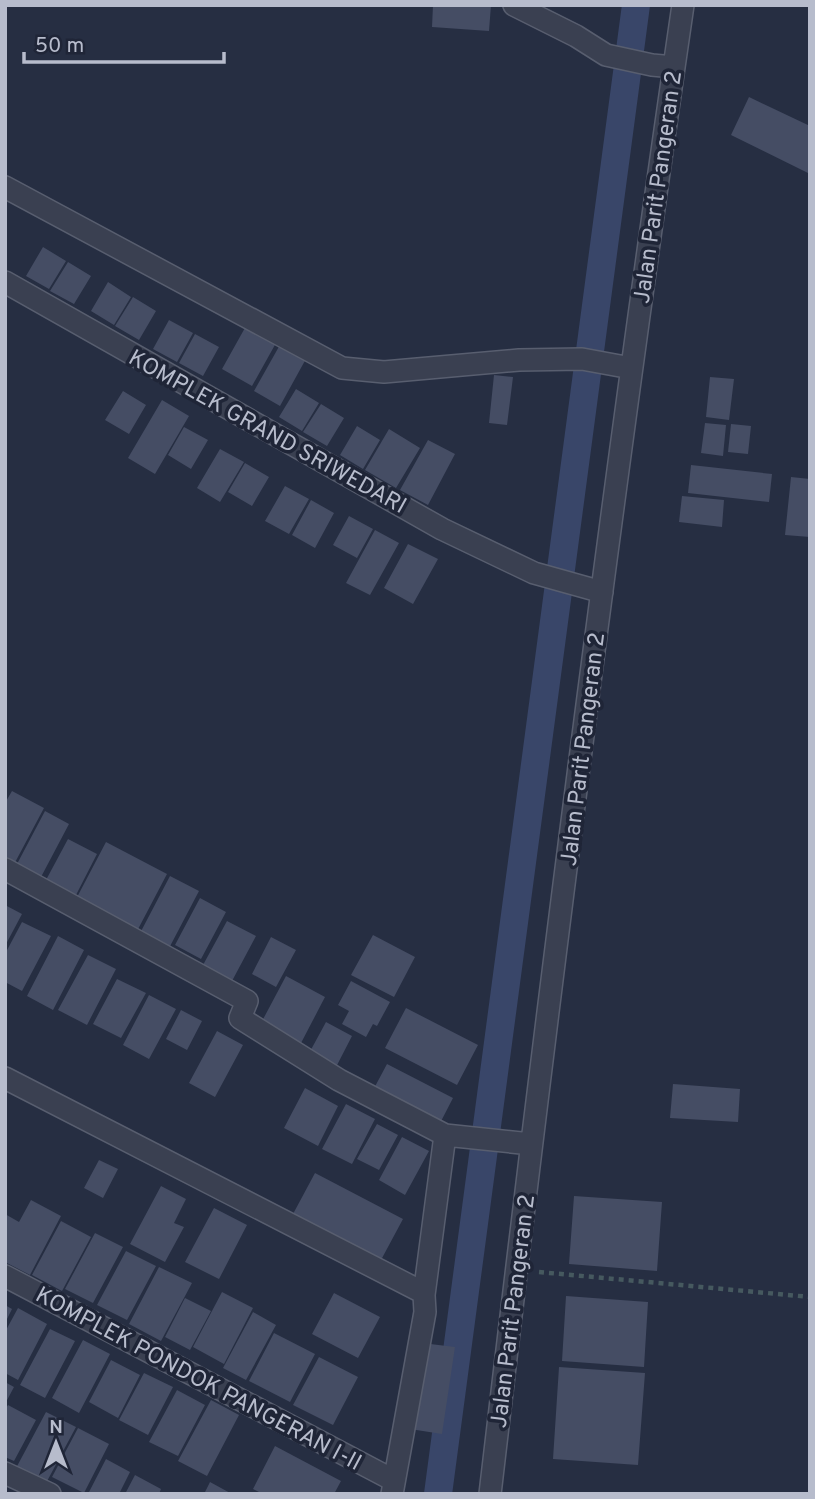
<svg xmlns="http://www.w3.org/2000/svg" width="815" height="1499" font-family="Overpass,sans-serif">
	<style>
		.lines { fill: none; stroke-linecap: round; stroke-linejoin: round }
		.canal { stroke: #394669; stroke-width: 28 }
		.building { fill: #454d64 }
		.minor-casing { stroke: #585e6f; stroke-width: 24 }
		.path { stroke: #46595f; stroke-width: 4.5; stroke-dasharray: 5 5; stroke-linecap: butt }
		.minor { stroke: #3a4051; stroke-width: 21 }
		.labels { text-anchor: middle; stroke-width: 7; stroke-linejoin: round; paint-order: stroke }
		.street-label { font-size: 23px; fill: #b7bccc; stroke: #1f2537 }
	</style>
	<rect width="100%" height="100%" fill="#262e42"/>
	<g class="lines">
		<path class="canal" d="M438,1494L636,5"/>
	</g>
	<path class="building" d="M433,5H491L489,31L432,27Z
		M749,97L810,126L808,173L731,135Z
		M43,247L66,261L49,289L26,276Z
		M68,262L91,276L74,304L50,291Z
		M108,282L131,297L114,325L91,311Z
		M133,297L156,311L139,340L115,326Z
		M169,320L193,333L177,362L153,349Z
		M246,326L276,343L252,386L222,369Z
		M195,334L219,347L203,376L179,363Z
		M281,343L307,357L280,406L254,391Z
		M494,375L513,377L507,425L489,423Z
		M710,377L734,379L729,420L706,417Z
		M296,389L319,403L302,431L279,417Z
		M123,391L146,405L129,434L105,420Z
		M162,400L189,416L155,474L128,458Z
		M321,404L344,418L327,446L303,432Z
		M705,423L726,425L723,456L701,453Z
		M731,424L751,426L748,454L728,452Z
		M357,426L380,440L363,469L340,455Z
		M184,427L208,440L191,469L168,455Z
		M389,429L420,448L396,488L365,470Z
		M428,440L455,454L428,505L400,490Z
		M220,449L244,462L220,502L197,488Z
		M245,463L269,477L252,506L228,492Z
		M691,465L772,474L769,502L688,493Z
		M791,477L810,479V537L785,535Z
		M285,486L309,499L289,534L265,521Z
		M682,496L724,500L722,527L679,522Z
		M311,500L334,513L315,548L292,535Z
		M349,516L373,529L357,558L333,545Z
		M375,530L399,543L370,595L346,583Z
		M408,544L438,559L413,604L384,588Z
		M12,791L44,808L11,870L5,867V803Z
		M45,811L69,824L41,877L17,864Z
		M68,839L97,854L76,895L46,880Z
		M106,842L167,874L136,933L75,901Z
		M170,876L199,891L167,952L138,937Z
		M200,898L226,912L201,959L175,945Z
		M5,905L22,914L5,946Z
		M227,921L256,936L232,981L203,965Z
		M22,922L51,936L22,991L5,982V954Z
		M373,935L415,957L394,997L351,975Z
		M58,936L84,950L53,1010L27,996Z
		M271,937L296,950L276,987L252,974Z
		M88,955L116,969L87,1025L58,1010Z
		M286,976L325,997L300,1045L260,1025Z
		M117,979L146,993L121,1038L93,1024Z
		M351,981L390,1002L377,1026L373,1024L366,1037L342,1024L349,1011L338,1005Z
		M149,995L176,1009L149,1059L123,1045Z
		M406,1008L478,1045L457,1085L385,1048Z
		M181,1010L202,1021L187,1050L166,1039Z
		M326,1022L352,1036L334,1071L307,1057Z
		M217,1031L243,1045L215,1097L189,1083Z
		M387,1064L453,1098L437,1129L371,1094Z
		M673,1084L740,1089L738,1122L670,1118Z
		M305,1088L338,1106L318,1146L284,1128Z
		M346,1104L375,1119L352,1164L322,1149Z
		M377,1124L398,1135L379,1170L357,1159Z
		M402,1137L429,1151L405,1195L379,1180Z
		M99,1160L118,1169L103,1198L84,1188Z
		M315,1173L403,1219L381,1260L293,1214Z
		M161,1186L186,1199L174,1223L184,1227L165,1262L130,1244Z
		M574,1196L662,1202L657,1271L569,1264Z
		M31,1200L61,1216L30,1275L5,1262V1214L19,1222Z
		M214,1208L247,1225L219,1279L185,1262Z
		M61,1221L91,1237L62,1291L32,1275Z
		M95,1233L123,1247L93,1303L65,1289Z
		M126,1251L156,1266L127,1320L97,1305Z
		M159,1267L192,1283L161,1341L129,1324Z
		M222,1292L253,1308L224,1364L193,1347Z
		M334,1293L380,1317L358,1358L312,1334Z
		M566,1296L648,1302L644,1367L562,1361Z
		M185,1298L211,1311L190,1350L165,1337Z
		M5,1305L12,1309L5,1323Z
		M18,1308L47,1324L18,1380L5,1373V1332Z
		M253,1312L276,1325L246,1380L223,1368Z
		M50,1329L75,1341L45,1398L20,1385Z
		M274,1333L315,1354L290,1402L249,1381Z
		M83,1340L110,1354L79,1413L52,1398Z
		M422,1343L455,1347L442,1434L410,1429Z
		M319,1357L358,1377L333,1425L293,1405Z
		M111,1360L140,1375L118,1418L89,1402Z
		M559,1367L645,1373L638,1465L553,1459Z
		M144,1373L173,1387L148,1435L119,1420Z
		M5,1382L14,1387L5,1404Z
		M177,1390L205,1405L178,1456L149,1442Z
		M211,1400L239,1415L207,1476L178,1461Z
		M8,1405L36,1420L14,1461L5,1457V1410Z
		M46,1412L76,1427L45,1485L15,1470Z
		M78,1428L109,1444L84,1493L52,1477Z
		M275,1446L341,1481L334,1494H263L253,1489Z
		M106,1459L130,1472L119,1494H88Z
		M135,1475L161,1489L159,1494H125Z
		M210,1482L232,1494H204Z"/>
	<g class="lines">
		<g class="minor-casing">
			<path id="minor" d="M514,5L576,36L606,55L652,65L674,67
				M5,187L342,368L384,372L519,360L582,359L631,368
				M5,282L442,529L534,573L602,592
				M5,869L247,1001L240,1018L339,1080L445,1135L424,1295
				M5,1078L420,1291L424,1295L425,1312L392,1494
				M445,1135L531,1144
				M5,1276L393,1480
				M5,1473L50,1494
				M490,1494C548,997 611,500 683,5"/>
		</g>
		<path class="path" d="M539,1272L810,1297"/>
		<use href="#minor" class="minor"/>
	</g>
	<g class="labels">
		<g class="street-label">
			<text transform="translate(657 187) rotate(-82)" y="8">Jalan Parit Pangeran 2</text>
			<text transform="translate(268 431) rotate(29)" y="8">KOMPLEK GRAND SRIWEDARI</text>
			<text transform="translate(582 749) rotate(-83)" y="8">Jalan Parit Pangeran 2</text>
			<text transform="translate(512 1311) rotate(-83)" y="8">Jalan Parit Pangeran 2</text>
			<text transform="translate(199 1378) rotate(28)" y="8">KOMPLEK PONDOK PANGERAN I-II</text>
		</g>
	</g>
	<rect width="815" height="1499" fill="none" stroke="#b7bccc" stroke-width="14"/>
	<g transform="translate(56 1443)" stroke="#1f2537" stroke-width="5" paint-order="stroke">
	<path d="M0-5L12 26L0 18L-12 26Z" fill="#b7bccc"/>
	<text y="-10" font-size="19" font-weight="bold" text-anchor="middle" fill="#b7bccc">N</text>
	</g>
	<path d="M24 52v10h200v-10" fill="none" stroke="#b7bccc" stroke-width="3.5"/>
	<text x="35" y="52" font-size="21" fill="#b7bccc" stroke="#1f2537" stroke-width="5" paint-order="stroke">50 m</text>
</svg>
